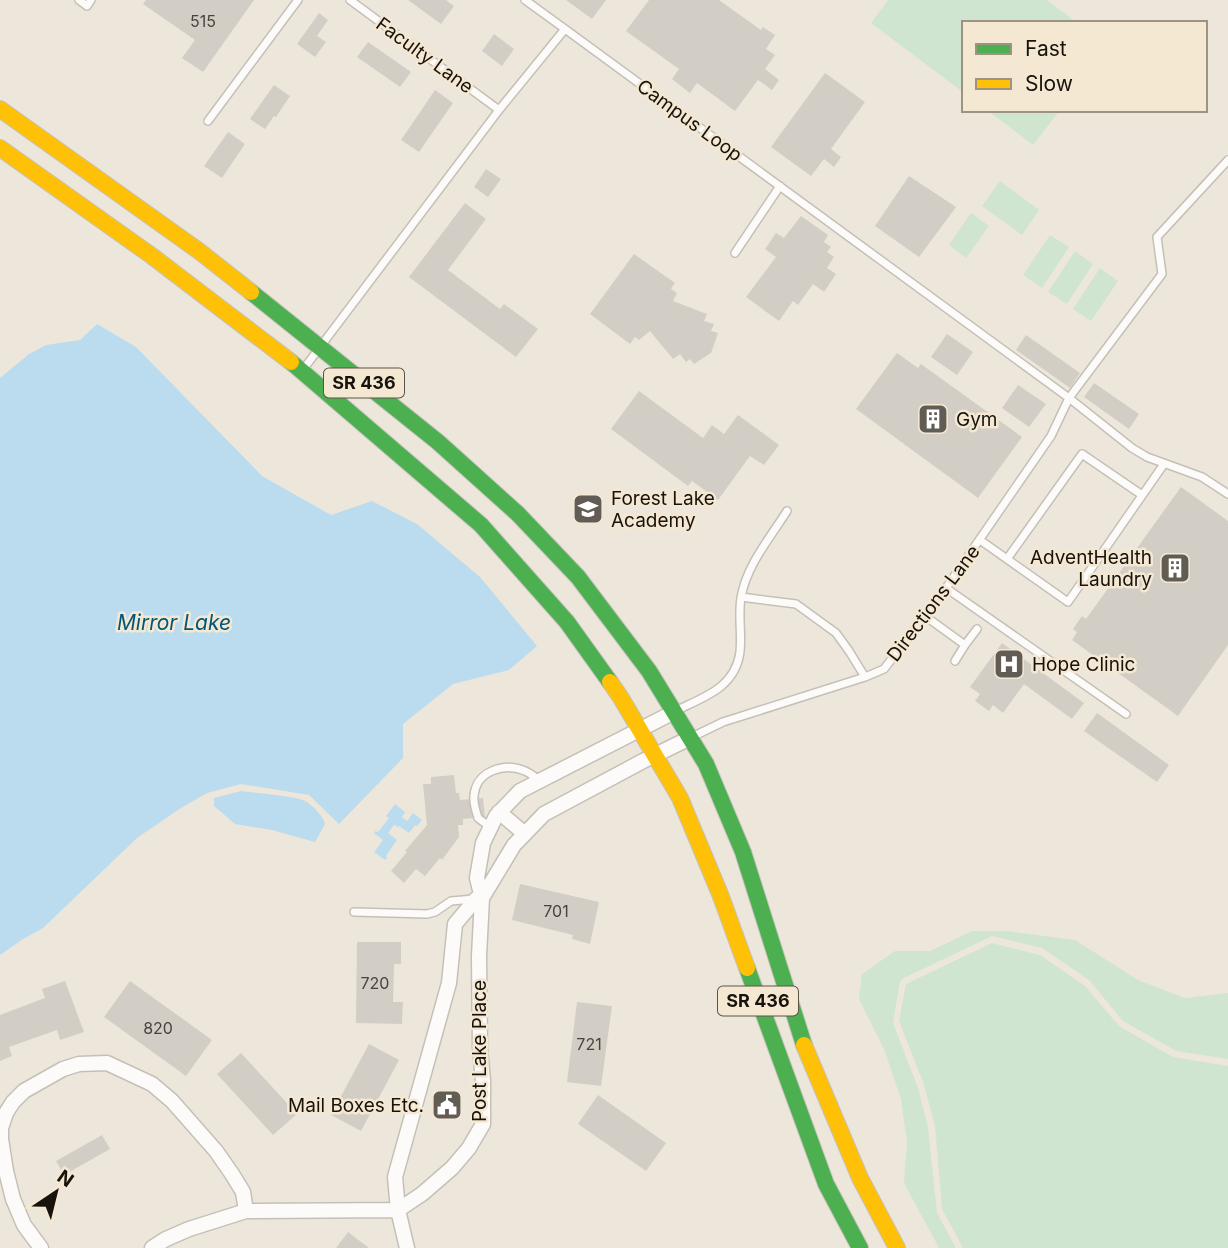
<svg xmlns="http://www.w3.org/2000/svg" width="1228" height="1248" font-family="Inter,sans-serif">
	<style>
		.green { fill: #d0e5d0 }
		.water { fill: #bbdcee }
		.building { fill: #d3cec5 }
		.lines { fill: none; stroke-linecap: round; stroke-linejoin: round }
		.lane-casing { stroke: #c5c0b7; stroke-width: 10 }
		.street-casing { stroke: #c5c0b7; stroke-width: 17 }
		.fast-casing { stroke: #c6c2bd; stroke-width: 18 }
		.slow-casing { stroke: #c6c2bd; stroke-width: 18 }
		.lane { stroke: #fcfbfa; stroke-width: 7 }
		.street { stroke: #fcfbfa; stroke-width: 14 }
		.fast { stroke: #4caf50; stroke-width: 16 }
		.slow { stroke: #ffc107; stroke-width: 16 }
		.labels { text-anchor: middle; stroke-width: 5; stroke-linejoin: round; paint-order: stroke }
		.number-label { font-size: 16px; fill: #48443c }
		.shield { fill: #f5e8d3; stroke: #5a5348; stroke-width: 2 }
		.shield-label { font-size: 18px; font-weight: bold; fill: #17130c }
		.street-label { font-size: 19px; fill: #17130c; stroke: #f5e8d3 }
		.poi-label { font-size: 19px; fill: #17130c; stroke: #f5e8d3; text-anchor: start }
		.water-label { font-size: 21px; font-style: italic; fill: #00577a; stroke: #f5e8d3 }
	</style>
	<rect width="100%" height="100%" fill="#ede6db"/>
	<path class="green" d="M888,0H1047L1077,23H964V93L871,23Z
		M987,110H1060L1033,145Z
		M1000,181L1039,210L1022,235L982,206Z
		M971,213L989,226L966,258L949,245Z
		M1050,235L1069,247L1042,288L1023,275Z
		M1075,251L1093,264L1067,304L1048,292Z
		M1100,268L1118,281L1091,321L1073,309Z
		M972,931H1007L1075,940L1138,980L1185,998L1228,993V1059L1176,1051L1123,1021L1089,980L1042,948L992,936L904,978L900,981L893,1023L918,1088L928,1128L937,1213L956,1248H939L904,1183L907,1142L901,1099L884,1049L859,999L862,974L895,951H930Z
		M992,943L1040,955L1085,986L1119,1026L1173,1057L1228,1066V1248H963L942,1209L935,1126L924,1085L899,1021L906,984Z"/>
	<path class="water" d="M97,324L136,347L262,476L331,515L372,501L417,524L480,577L537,646L509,670L453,684L403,724V758L339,824L309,795L241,784L207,793L181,808L137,838L43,928L23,939L0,955V378L29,354L46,345L80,340Z
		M241,791C254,793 298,796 307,802C314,807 323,816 325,824L315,842L272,830L235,824L214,806V798Z
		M395,804L405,812L402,817L407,821L413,813L422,820L417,826L415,825L409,833L399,826L398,827L394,825L388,833L397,840L386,856L387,858L385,860L374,852L383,840L374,833L375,831L378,832L389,818L386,816Z"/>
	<path class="building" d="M146,0H254L203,72L182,58L195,40L143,4Z
		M408,0H446L454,6L441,24Z
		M566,0H606L592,19Z
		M649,0H719L761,30L763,27L775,35L766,49L775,55L765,69L779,80L772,90L758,80L735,111L697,83L690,93L672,79L679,69L626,31Z
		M319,13L328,20L317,36L326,42L315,57L297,44Z
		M494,34L514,49L502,66L482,51Z
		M368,42L411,72L400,87L357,57Z
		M825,73L865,102L831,149L841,157L834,167L824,159L811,176L771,147Z
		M274,85L290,96L276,117L274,116L265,129L250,119Z
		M435,90L453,103L419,152L401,140Z
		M228,132L245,144L222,178L204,166Z
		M486,169L501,179L488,197L474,187Z
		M909,176L956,207L919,257L875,226Z
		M465,203L486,219L448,270L500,309L504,304L538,329L516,357L409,277Z
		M801,216L828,235L824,242L831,247L827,252L834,257L827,268L836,274L824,292L813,284L798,305L793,301L779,321L746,297L776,257L765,249L776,233L784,238Z
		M634,254L675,283L671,289L677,293L673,301L707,314L704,321L714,324L711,331L718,333L711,353L694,364L690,359L686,362L680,354L673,359L650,331L639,340L635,337L630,344L590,314Z
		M947,334L973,352L957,375L931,357Z
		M1026,335L1080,373L1070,388L1016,350Z
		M897,353L918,368L921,364L1022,437L978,498L856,409Z
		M1094,383L1139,414L1129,429L1084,397Z
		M1018,385L1046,404L1029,427L1002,408Z
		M639,391L703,438L712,425L724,434L738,415L779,445L764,465L750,456L718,500L692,481L688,486L611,429Z
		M1181,487L1228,521V645L1178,716L1072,640L1077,632L1073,629L1082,616L1086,619Z
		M1002,643L1084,703L1072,719L1024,684L1003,713L993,705L989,711L975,701L980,694L970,687Z
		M1097,713L1169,765L1157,782L1084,731Z
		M454,775L456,793H459L460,800L483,798L485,817L463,819V825H458L459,837L442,860L440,858L425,876L416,869L404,883L391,871L407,852L405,851L427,825L423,784H431V777Z
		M520,884L599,902L590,944L572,939L573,935L512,920Z
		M357,942H401V964H394L393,1002H403L402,1024L356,1023Z
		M65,981L84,1032L60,1040L57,1030L9,1047L12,1056L0,1061V1015L45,998L42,989Z
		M130,981L212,1040L186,1076L104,1017Z
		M577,1002L612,1006L601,1086L567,1082Z
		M369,1044L399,1060L361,1131L331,1115Z
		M241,1053L297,1114L273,1135L217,1074Z
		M598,1095L666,1143L646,1171L578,1124Z
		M442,1096L456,1101L452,1115L437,1110Z
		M102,1135L110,1149L64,1175L56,1161Z
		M348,1232L369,1248H336Z"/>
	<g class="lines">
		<g class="lane-casing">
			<path id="lane" d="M79,0L87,6L91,0
				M350,0L499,110
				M525,0L565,29
				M208,121L298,0
				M735,253L780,186
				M305,367L499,110L565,29L1069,398L1132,448L1147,457L1202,477L1228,494
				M980,540L1068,602L1164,464
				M1007,559L1082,454L1142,495
				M946,588L1126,714
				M741,597L796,604L836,633L849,651L865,677
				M925,616L965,645L977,629
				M955,661L965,645
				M675,711C704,697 735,688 740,652C742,634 738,615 741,598C746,566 770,538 787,511
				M694,736L723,722L865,677L884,669L946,588L1051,436L1069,398L1162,274L1157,237L1228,160
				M490,827L478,818C476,811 473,803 474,796C476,771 504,762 525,771C530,773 535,777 539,780
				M354,912L427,914L435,912L451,901L474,899"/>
		</g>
		<g class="street-casing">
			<path id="street" d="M499,812L525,834
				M482,898L514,845L544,814L643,761L690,738
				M41,1248L24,1225L13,1199L6,1171L1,1139V1128L6,1113L13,1102L24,1091L63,1069L79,1064L107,1063L152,1084L172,1101L216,1151L232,1174L243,1192L246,1211
				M152,1248L166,1239L189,1229L246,1211L398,1210L422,1194L452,1168L469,1148L483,1124V1081L480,1048L479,956L482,898L477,878L483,843L496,816L520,791L674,712
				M407,1248L398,1210L395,1177L449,983L455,924L476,899"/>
		</g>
		<g class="fast-casing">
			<path id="fast" d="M251,292L438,442L518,514L578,577L649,671L706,764L743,852L804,1045
				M291,362L481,525L567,622L610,682
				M747,968L826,1184L860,1248"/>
		</g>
		<g class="slow-casing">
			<path id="slow" d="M0,109L199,251L251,292
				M0,148L152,256L291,362
				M610,682L621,698L680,798L720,894L747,968
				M804,1045L860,1178L897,1248"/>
		</g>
		<use href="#lane" class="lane"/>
		<use href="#street" class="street"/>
		<use href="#fast" class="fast"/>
		<use href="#slow" class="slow"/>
	</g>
	<defs>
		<g id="building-square" transform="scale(1.575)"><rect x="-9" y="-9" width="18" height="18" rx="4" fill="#625d54" stroke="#f5e8d3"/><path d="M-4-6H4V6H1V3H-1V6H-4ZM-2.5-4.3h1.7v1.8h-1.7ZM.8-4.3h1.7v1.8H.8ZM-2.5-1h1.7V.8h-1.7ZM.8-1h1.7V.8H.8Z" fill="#fff"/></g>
		<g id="school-square" transform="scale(1.575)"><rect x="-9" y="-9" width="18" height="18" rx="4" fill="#625d54" stroke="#f5e8d3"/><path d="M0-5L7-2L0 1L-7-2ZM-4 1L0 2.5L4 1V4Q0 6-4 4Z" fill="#fff"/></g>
		<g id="hospital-square" transform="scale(1.575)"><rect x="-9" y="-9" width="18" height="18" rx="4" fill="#625d54" stroke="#f5e8d3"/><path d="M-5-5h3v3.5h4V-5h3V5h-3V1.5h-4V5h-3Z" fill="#fff"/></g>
		<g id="civic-square" transform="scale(1.575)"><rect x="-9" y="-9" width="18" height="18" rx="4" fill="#625d54" stroke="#f5e8d3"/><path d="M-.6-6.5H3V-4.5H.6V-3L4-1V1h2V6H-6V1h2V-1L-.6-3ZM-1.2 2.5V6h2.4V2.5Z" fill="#fff"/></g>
	</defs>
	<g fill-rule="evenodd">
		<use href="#building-square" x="933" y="419"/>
		<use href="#school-square" x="588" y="509"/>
		<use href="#building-square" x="1175" y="568"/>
		<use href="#hospital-square" x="1009" y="664"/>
		<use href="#civic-square" x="447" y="1105"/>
	</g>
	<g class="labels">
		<g class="number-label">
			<text x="203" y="27">515</text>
			<text x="556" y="917">701</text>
			<text x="375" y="989">720</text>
			<text x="158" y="1034">820</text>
			<text x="589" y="1050">721</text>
		</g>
		<g class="shield">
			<rect x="324" y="368.5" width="80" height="29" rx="5"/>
			<rect x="718" y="986.5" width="80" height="29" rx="5"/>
		</g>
		<g class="shield-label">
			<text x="364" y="389">SR 436</text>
			<text x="758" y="1007">SR 436</text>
		</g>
		<g class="street-label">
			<text transform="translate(425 55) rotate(36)" y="7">Faculty Lane</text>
			<text transform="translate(690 120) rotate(36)" y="7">Campus Loop</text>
			<text transform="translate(933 603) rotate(-53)" y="7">Directions Lane</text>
			<text transform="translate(479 1051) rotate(-90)" y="7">Post Lake Place</text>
		</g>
		<g class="poi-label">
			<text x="956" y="426">Gym</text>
			<text x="611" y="505">Forest Lake<tspan x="611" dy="22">Academy</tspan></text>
			<text x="1152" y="564" text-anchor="end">AdventHealth<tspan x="1152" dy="22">Laundry</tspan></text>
			<text x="1032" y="671">Hope Clinic</text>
			<text x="424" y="1112" text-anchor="end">Mail Boxes Etc.</text>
		</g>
		<g class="water-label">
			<text x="174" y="630">Mirror Lake</text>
		</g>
	</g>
	<rect x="962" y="21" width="245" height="91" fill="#f5e8d3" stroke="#9c9383" stroke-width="2"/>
	<rect x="976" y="44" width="35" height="10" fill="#4caf50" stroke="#9c9383" stroke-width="2"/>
	<text x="1025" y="56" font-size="21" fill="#17130c">Fast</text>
	<rect x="976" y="79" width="35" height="10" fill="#ffc107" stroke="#9c9383" stroke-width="2"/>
	<text x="1025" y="91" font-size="21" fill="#17130c">Slow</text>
	<g transform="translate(56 1192) rotate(35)" stroke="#f5e8d3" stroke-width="5" paint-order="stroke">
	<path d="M0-5L12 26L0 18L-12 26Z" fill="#17130c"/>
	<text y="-10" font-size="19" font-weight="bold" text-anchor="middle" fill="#17130c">N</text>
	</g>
</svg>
